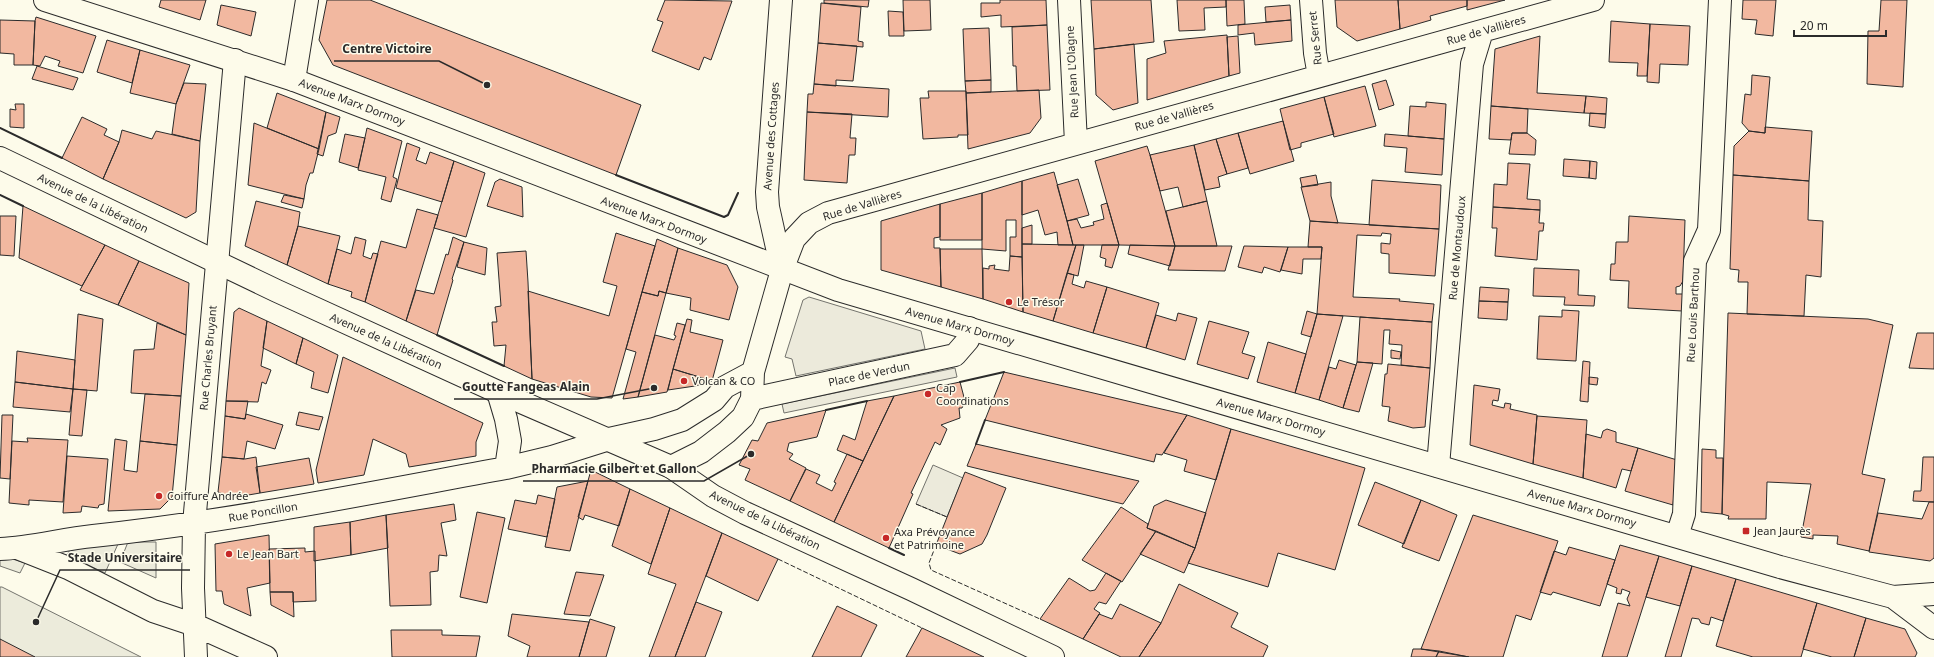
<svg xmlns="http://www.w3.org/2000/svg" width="1934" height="657" font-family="'Noto Sans',sans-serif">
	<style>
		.green { fill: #ecebdb; stroke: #74746e }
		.parking { fill: #eceadb; stroke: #74746e }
		.building { fill: #f2b8a0; stroke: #2b2b2b }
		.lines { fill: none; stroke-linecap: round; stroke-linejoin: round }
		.minor-casing { stroke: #2b2b2b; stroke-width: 24 }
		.primary-casing { stroke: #2b2b2b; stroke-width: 24 }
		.minor { stroke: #fdfbea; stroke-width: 22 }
		.primary { stroke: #fdfbea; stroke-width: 22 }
		.fence { stroke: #2b2b2b; stroke-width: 1; stroke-dasharray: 5 2; stroke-linecap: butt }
		.wall { stroke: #2b2b2b; stroke-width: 2 }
		.poi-dot { fill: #c62828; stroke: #fdfbea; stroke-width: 1.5 }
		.labels { text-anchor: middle; stroke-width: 3; stroke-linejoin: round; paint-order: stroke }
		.street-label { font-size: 11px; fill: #2b2b2b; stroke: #fdfbea }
		.poi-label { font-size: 11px; fill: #2b2b2b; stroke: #fdfbea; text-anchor: start }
		.leader { fill: none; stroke: #2b2b2b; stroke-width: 1.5 }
		.callout-dot { fill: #2b2b2b; stroke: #fdfbea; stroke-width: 1.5 }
		.callout-label { font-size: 12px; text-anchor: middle; font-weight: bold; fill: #2b2b2b; stroke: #fdfbea; stroke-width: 3; stroke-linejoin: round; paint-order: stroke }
	</style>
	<rect width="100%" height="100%" fill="#fdfbea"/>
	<path class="green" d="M128,542H156V578L120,562Z
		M118,544L105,573L67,555L71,548Z
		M0,555L25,563L20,573L0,566Z
		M0,587H2L141,657H0Z"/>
	<path class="parking" d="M809,297L921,331L925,349L796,376L792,359L785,357L803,300Z
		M955,368L957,377L784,413L782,404Z
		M933,465L963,478L947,517L916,504Z"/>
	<path class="building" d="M161,0H206L200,20L159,7Z
		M327,0H370L641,105L616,175L333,65L319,40Z
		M665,0L732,1L711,60L704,57L699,70L652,51L663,22L657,20Z
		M824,0H869L868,7L824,3Z
		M903,0H930L931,30L904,31Z
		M1000,0H1046L1047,25L1001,27V15L981,17V3H1000Z
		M1091,0H1151L1154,42L1094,49Z
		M1177,0H1226V7L1204,8L1205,30L1179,31Z
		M1226,0H1244L1245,24L1227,26Z
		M1335,0H1398L1400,29L1357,41L1337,27Z
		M1398,0H1467V6L1430,16L1431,20L1400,29Z
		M1467,0H1505L1467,10Z
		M1743,0H1776L1773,36L1755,34L1757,20L1742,19Z
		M1881,0H1907L1903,87L1867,84L1868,31H1879Z
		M821,3L861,7L858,41L863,42V47L818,43Z
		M221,5L256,12L251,36L217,25Z
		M1290,5L1291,20L1266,22L1265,7Z
		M888,11L903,12L904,36H889Z
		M36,17L96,36L83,73L58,66L60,61L45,56L40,66L33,65L35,21Z
		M0,20L35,21L33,65H14V54L0,53Z
		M1291,20L1292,41L1255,45L1254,33L1238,35V25Z
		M1611,21L1650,24L1647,76H1637L1638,63L1609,62Z
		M1650,24L1690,26L1688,65L1660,64L1659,83L1647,82Z
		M1047,25L1050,90L1017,91L1016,66H1013L1012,27Z
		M989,28L991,80L965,81L963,29Z
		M1227,35L1229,76L1147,100V59L1166,53L1164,41Z
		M1238,36L1240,73L1229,76L1227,37Z
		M1540,36L1537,93L1586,96L1584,113L1491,106L1495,49Z
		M107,40L140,50L132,83L97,72Z
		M818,43L857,46L853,81L836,80V86L814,84Z
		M1134,44L1138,103L1113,110L1096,95L1094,49Z
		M140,50L190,65L176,104L130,93Z
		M37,66L78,78L73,90L32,79Z
		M1752,75L1770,77L1765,133L1749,131L1742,123L1745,94L1751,95Z
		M991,80V92L966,93L965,81Z
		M1386,80L1394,105L1379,110L1372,84Z
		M184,83L206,84L200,141L172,134L176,104Z
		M814,84L889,89L888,117L807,112L808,94H813Z
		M1365,86L1376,126L1334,137L1324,97Z
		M1039,90L1041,118L1030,133L968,149L966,93Z
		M928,91H966L968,135H958V137L923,139L920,98H929Z
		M277,93L326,112L319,149L267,128Z
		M1586,96L1607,98L1606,114L1584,113Z
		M1324,97L1334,134L1301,143V147L1290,150L1280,109Z
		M1426,102L1446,104L1444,139L1408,136L1410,106L1426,107Z
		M15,104H24V128L10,127V109L16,110Z
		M1491,106L1528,109L1527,133H1512L1511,140L1489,139Z
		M326,112L340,117L336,133L328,136L323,156L317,154Z
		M807,112L852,114L850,138H856L855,155H849L847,183L804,180Z
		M1590,113L1606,114L1605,128L1589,126Z
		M82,117L107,129L104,135L119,142L103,179L62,158Z
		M1283,121L1294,161L1250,174L1238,133Z
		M254,123L319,149L313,173H310L306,185L304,199L248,185Z
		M1765,127L1812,131L1809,181L1733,175L1734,146L1749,131L1765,133Z
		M367,128L402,141L393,177L397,179L391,202L381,199L386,177L358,170Z
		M122,130L152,139L156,131L200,141L196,212L186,218L103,179L119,142Z
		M1238,133L1248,168L1227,174L1216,139Z
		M1512,133H1527L1536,140L1535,155L1509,154Z
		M345,134L365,138L358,168L339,162Z
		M1385,134L1444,139L1442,175L1405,172L1407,148L1384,146Z
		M1216,139L1227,174L1218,177L1220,187L1205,190L1194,145Z
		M407,143L420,148L416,160L426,164L430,152L454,161L442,202L396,188Z
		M1194,145L1207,201L1183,207L1178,187L1160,191L1150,155Z
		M1147,146L1150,155L1175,246L1119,245L1095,161Z
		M1564,159L1590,161L1589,178L1563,176Z
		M454,161L485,173L466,237L434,228Z
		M1590,161L1597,162L1596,179L1589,178Z
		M1508,163L1530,164L1527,199L1540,200V210L1493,207L1494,184L1507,185Z
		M1054,172L1067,221L1073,245H1058L1057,232L1045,235L1038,210L1022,215V181Z
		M1316,175L1318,185L1302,187L1300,178Z
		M1733,175L1809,181L1808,220L1823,221L1821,277L1806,275L1804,316L1747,314L1748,282H1738L1739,270L1730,269Z
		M500,179L522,187L523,217L487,206L495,182Z
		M1078,179L1089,215L1067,221L1057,185Z
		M1372,180L1441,185L1439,229L1369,225Z
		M1022,181V257L1010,256V237H1016V220H1006V251L982,249V193Z
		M1331,182V196L1338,223L1310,221L1301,187Z
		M982,193V240H940V204Z
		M284,195L304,199L302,208L281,202Z
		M256,201L300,212L298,226L287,265L245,246Z
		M1207,201L1217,246H1175L1166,211Z
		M1107,203L1119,245H1073L1067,221L1077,219L1081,228L1094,225L1093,222L1104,219L1101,205Z
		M940,204V237L934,238V248H940L941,287L881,270V221Z
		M23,206L105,245L82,286L19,258Z
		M1493,207L1540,210L1539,223H1544L1543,231H1539L1537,260L1495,256L1497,228H1492Z
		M417,209L438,215L406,321L365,302L381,241L406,248Z
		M0,216H16L14,256L0,255Z
		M1629,216L1685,220L1683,281L1680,286L1676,287V294H1683L1682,311L1628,308L1629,281L1610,280L1611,264H1615L1616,242H1628Z
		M1310,221L1439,229L1435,276L1389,273V254L1381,253V243L1390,244L1391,234L1382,233L1381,236L1357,235L1353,297L1400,299L1399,301L1434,304L1432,322L1317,314L1322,247H1308Z
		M1032,225V244H1022V228Z
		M298,226L340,236L328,284L287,265Z
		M616,233L655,246L612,398L591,397L532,379L528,291L609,316L617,286L603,282Z
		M355,237L366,240L363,256L371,259L373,253L378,254L365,302L351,297L352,292L328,284L337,249L351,254Z
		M453,237L464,242L452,279L453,280L437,335L406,321L416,290L434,294L446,254L448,255Z
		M657,239L678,248L666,293L659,291L658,296L642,292Z
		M464,242L487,248L485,275L457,267Z
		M1022,244L1076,245L1053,321L1023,312Z
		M105,245L139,261L118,305L80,290Z
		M1076,245H1084L1078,276L1067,273Z
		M1102,245H1119L1112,268L1105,266L1106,259L1100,257Z
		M1130,245L1175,246L1170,266L1128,254Z
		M1175,246H1232L1225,271L1168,270Z
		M1244,246L1288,247L1280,272L1264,267L1262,273L1238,267Z
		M1288,247H1322L1321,259H1303L1302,274L1281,270Z
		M678,248L727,265L738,287L729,320L690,310L691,298L666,293Z
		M940,249H982L983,299L941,287Z
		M526,251L528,282L532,379L504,366L506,345L494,346L492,322H497L495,307L501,306L497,253Z
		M1010,256L1022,257L1023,312L983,299V268L989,269V266L995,265L994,269L1009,271Z
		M139,261L189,283L186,335L118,305Z
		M1534,268L1579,270L1578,295L1595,296L1594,306L1564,305L1565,297L1533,296Z
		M1067,273L1074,275L1072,284L1084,288L1086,281L1107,287L1093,333L1053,321Z
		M1107,287L1159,303L1146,348L1093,333Z
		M1480,287L1509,289L1508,302L1479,301Z
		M659,291L666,293L638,397L623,399L636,352L626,349L642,292L658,296Z
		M1479,301L1508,302L1507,320L1478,318Z
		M239,308L267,321L261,366L271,370L266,384L262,382L258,402L226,401L234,312Z
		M1562,310L1579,311L1576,361L1537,359L1539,316L1562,317Z
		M1307,311L1317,314L1311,337L1301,334Z
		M1178,313L1197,318L1185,360L1146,348L1156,315L1176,321Z
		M1728,313L1868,319L1893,325L1862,474L1885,479L1869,551L1837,544L1838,536L1813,535V539L1801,537L1811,484L1767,482L1766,519H1728L1729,516L1722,514Z
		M78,314L103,319L97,391L73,389Z
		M1317,314L1343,316L1319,400L1295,393Z
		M1360,317L1432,322L1430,368L1401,365L1402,345L1389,344L1390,330H1384L1382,364L1357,362Z
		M687,319L692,320L690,332L723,340L712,381L673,369Z
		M267,321L303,338L296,364L263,348Z
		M1209,321L1249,332L1242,353L1255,357L1248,379L1197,364Z
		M157,323L186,335L181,396L131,393L134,350L154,349Z
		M677,323L685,325L667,392L638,397L655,335L674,340L676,336L674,335Z
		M1917,333H1934V369L1909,368Z
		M303,338L338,355L328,393L311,388L314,372L296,364Z
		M1268,342L1306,354L1295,393L1257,382Z
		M1391,350L1401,352L1400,359L1391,358Z
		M17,351L75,360L73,389L15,382Z
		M343,357L483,423L476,442V456L409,467L406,454L373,439L364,475L318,483L316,470Z
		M1339,360L1356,365L1343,408L1319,400L1329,367L1336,369Z
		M1583,361L1590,362L1588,402L1580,401Z
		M1357,362L1373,363L1359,412L1343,408Z
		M1388,364L1430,368L1425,427L1413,428L1388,421L1390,407L1382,406L1385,374H1387Z
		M673,369L712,381L695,386L668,390Z
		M1004,372L1187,415L1162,455L1156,454L1154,462L985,420Z
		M1589,377L1598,378L1597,385L1589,384Z
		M15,382L73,389L70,412L13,407Z
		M960,382L965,401L962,408H959L960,418L941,425L947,429L940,445L935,442L911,493L913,494L889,548L834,522L894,396Z
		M1474,385L1500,389L1498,401L1493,400L1492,405L1504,408L1505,403L1511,404L1510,409L1537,415L1533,464L1470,445Z
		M73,389L87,390L82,436L69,435Z
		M145,394L181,396L177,445L140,441Z
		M894,396L863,461L837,450L843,435L855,440L867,401Z
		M226,401H248L245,419L225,416Z
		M826,410L817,437L789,443L787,451L793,454L789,459L806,468L790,501L745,480L750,469L739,465L752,440L758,441L767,423Z
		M299,412L323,417L319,430L296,425Z
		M246,414L283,425L275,449L247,441L244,459L222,457L225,416L245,419Z
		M2,415H13L10,479L0,478Z
		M1187,415L1231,429L1216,480L1184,471L1187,460L1164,453Z
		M1537,416L1587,420L1583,478L1533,464Z
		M1231,429L1365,468L1335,570L1278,553L1268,587L1188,563L1195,548Z
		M1607,429L1616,432V442L1638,448L1631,471L1622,469L1616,488L1583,478L1586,434L1601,438L1603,431Z
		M27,438L68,440L63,502L29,500V505L9,503L12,441L28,442Z
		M115,439L127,441L124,470L137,472L140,441L177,445L172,497L160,509L108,511Z
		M976,444L1139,481L1123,504L967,466Z
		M1638,448L1677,460L1673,505L1625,491Z
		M1702,449L1716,450V458H1723L1722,514L1701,512Z
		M847,454L863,461L834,522L790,501L806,469L820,475L816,483L832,491L836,483L834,482Z
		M67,456L108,459L104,504L99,505L98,508L82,506L81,512L63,513Z
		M222,457L245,459L256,457L260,493L231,498L218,492Z
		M1923,457H1934V502L1913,501L1914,491H1921Z
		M309,458L314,484L260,493L256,467Z
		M591,470L630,489L619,526L585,515L583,520L578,517Z
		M965,472L1006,488L987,535L982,544L960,554L936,545Z
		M588,481L570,551L545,547L557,487Z
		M1375,482L1421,500L1404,544L1358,525Z
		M630,489L670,508L651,564L612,546Z
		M538,495L555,499L547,537L508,529L515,500L536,504Z
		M1166,500L1206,513L1195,548L1147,528L1154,506Z
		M1421,500L1457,515L1439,561L1402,547Z
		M1929,502H1934V558L1930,561L1869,552L1878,513L1922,519Z
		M454,504L456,520L441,523L447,556L439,555L438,571L430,572L431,605L390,606L386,515Z
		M1121,507L1148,524L1147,528L1156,531L1122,582L1082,560Z
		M670,508L722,533L675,657H649L676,584L648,574Z
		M477,512L505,518L487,603L460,597Z
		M386,515L388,548L351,555L350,522Z
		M1473,515L1558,541L1531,620L1516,615L1503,657H1469L1421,649Z
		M350,522L351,555L314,561V527Z
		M1156,531L1195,548L1184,573L1140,554Z
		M722,533L778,559L758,601L706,576Z
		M269,535L270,583L247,588L251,616L224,604L222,591H216L215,544Z
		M1620,545L1659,556L1627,657H1602L1618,603L1630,606L1627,599L1630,592L1622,589L1621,594L1616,593L1617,588L1607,584Z
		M1569,547L1615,560L1600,606L1553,592L1551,595L1540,592L1554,551L1566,555Z
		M305,548V552L315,551L316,601L293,602V592H270L269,549Z
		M1659,556L1692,566L1680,606L1646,597Z
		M1692,566L1736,579L1723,621L1711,617L1709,625L1701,623L1699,619L1692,618L1681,657H1665Z
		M576,572L604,575L590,616L564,614Z
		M1106,573L1121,581L1106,604L1099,602L1094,609L1100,613L1083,639L1040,619L1069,578L1090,591L1095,590Z
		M1736,579L1817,603L1801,657H1753L1716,646Z
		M1179,584L1238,613L1231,627L1268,646L1263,657H1139L1161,623Z
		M270,592H293L294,617L271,605Z
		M696,602L722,612L705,657H675Z
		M1817,603L1866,618L1854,657H1832L1803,649Z
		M1120,604L1161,623L1139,657H1121L1083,639L1099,614L1112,619Z
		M837,606L877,625L861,657H812Z
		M512,614L589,622L579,657H527L530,646L508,636Z
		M1866,618L1905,629L1917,653L1915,657H1854Z
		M590,619L615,627L606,657H579Z
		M922,628L948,640L984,657H906Z
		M391,630H442V635L480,636L476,657H392Z
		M0,639L35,657H0Z
		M1413,649H1421L1439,651L1436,657H1411Z
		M1439,651L1469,657H1436Z"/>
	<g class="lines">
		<g class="minor-casing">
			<path id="minor" d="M781,0L767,192L768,207L782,270
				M1069,0L1076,143
				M1311,0L1315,53L1319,76
				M294,80L307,0
				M498,392L506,419L510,441L506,468
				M752,399L955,355L968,340L969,328
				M1438,466L1472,64L1482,31
				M671,467L701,452L727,432L743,417L752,399L753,372L782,270L794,239L809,223L828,213L1593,0
				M1677,536L1684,514L1695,261L1709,230L1720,0
				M0,549C31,548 62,539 93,536C232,521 369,493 506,468L552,457L609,439L654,429L682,420L714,400L725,387L753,372
				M20,549L68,568L153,611L195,625L266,657
				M196,657L193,588L194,524L235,60"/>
		</g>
		<g class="primary-casing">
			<path id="primary" d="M45,0L294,80L838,290L1780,567L1893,597L1934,594
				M0,158L277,291L498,392L671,467L713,496L745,513L911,589L1053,657
				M1893,597L1934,628"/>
		</g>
		<use href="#minor" class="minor"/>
		<use href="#primary" class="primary"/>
		<path class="fence" d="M916,504L947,517
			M936,545L929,563L931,570L1040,619
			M778,559L922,628"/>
		<path class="wall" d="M0,128L62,158
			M616,175L724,217L728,215L738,193
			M0,195L23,206
			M437,335L504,366
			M960,382L1004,372
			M826,410L867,401
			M976,444L985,420
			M889,548L904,555"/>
	</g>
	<g class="poi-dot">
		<circle cx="1009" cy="302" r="4"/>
		<circle cx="684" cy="381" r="4"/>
		<circle cx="928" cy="394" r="4"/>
		<circle cx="159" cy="496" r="4"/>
		<rect x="1742" y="527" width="8" height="8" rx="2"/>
		<circle cx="886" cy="538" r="4"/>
		<circle cx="229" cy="554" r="4"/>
	</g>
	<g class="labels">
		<g class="street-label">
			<text transform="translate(1486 30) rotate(-16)" y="4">Rue de Vallières</text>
			<text transform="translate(1315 38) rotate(-96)" y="4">Rue Serret</text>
			<text transform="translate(1072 72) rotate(-93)" y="4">Rue Jean L'Olagne</text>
			<text transform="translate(352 102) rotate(21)" y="4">Avenue Marx Dormoy</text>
			<text transform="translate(1174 116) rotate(-16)" y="4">Rue de Vallières</text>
			<text transform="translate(771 136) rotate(-86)" y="4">Avenue des Cottages</text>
			<text transform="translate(93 203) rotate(26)" y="4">Avenue de la Libération</text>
			<text transform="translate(862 205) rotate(-17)" y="4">Rue de Vallières</text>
			<text transform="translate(654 220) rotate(21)" y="4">Avenue Marx Dormoy</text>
			<text transform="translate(1457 248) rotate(-85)" y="4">Rue de Montaudoux</text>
			<text transform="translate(1693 315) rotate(-87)" y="4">Rue Louis Barthou</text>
			<text transform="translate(960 326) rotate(16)" y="4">Avenue Marx Dormoy</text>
			<text transform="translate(386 341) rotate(24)" y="4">Avenue de la Libération</text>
			<text transform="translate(208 358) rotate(-85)" y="4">Rue Charles Bruyant</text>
			<text transform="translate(869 374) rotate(-12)" y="4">Place de Verdun</text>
			<text transform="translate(1271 417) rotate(16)" y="4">Avenue Marx Dormoy</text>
			<text transform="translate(1582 508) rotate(16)" y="4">Avenue Marx Dormoy</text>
			<text transform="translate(263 512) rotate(-10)" y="4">Rue Poncillon</text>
			<text transform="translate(765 520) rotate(26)" y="4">Avenue de la Libération</text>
		</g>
		<g class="poi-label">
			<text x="1017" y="306">Le Trésor</text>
			<text x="692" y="385">Volcan &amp; CO</text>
			<text x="936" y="392">Cap<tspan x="936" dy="13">Coordinations</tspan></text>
			<text x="167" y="500">Coiffure Andrée</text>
			<text x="1754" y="535">Jean Jaurès</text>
			<text x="894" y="536">Axa Prévoyance<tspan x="894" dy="13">et Patrimoine</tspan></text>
			<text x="237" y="558">Le Jean Bart</text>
		</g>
	</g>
	<path class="leader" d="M487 85L439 61H334M654 388L597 399H454M751 454L704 481H523M36 622L60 570H190"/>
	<g class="callout-dot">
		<circle cx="487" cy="85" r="4"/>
		<circle cx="654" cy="388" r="4"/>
		<circle cx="751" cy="454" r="4"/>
		<circle cx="36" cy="622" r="4"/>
	</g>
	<g class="callout-label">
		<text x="387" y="53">Centre Victoire</text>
		<text x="526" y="391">Goutte Fangeas Alain</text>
		<text x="614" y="473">Pharmacie Gilbert et Gallon</text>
		<text x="125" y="562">Stade Universitaire</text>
	</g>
	<path d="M1794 30v6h92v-6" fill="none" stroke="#2b2b2b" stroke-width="2"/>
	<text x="1800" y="30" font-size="12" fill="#2b2b2b" stroke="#fdfbea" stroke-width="3" paint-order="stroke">20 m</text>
</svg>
